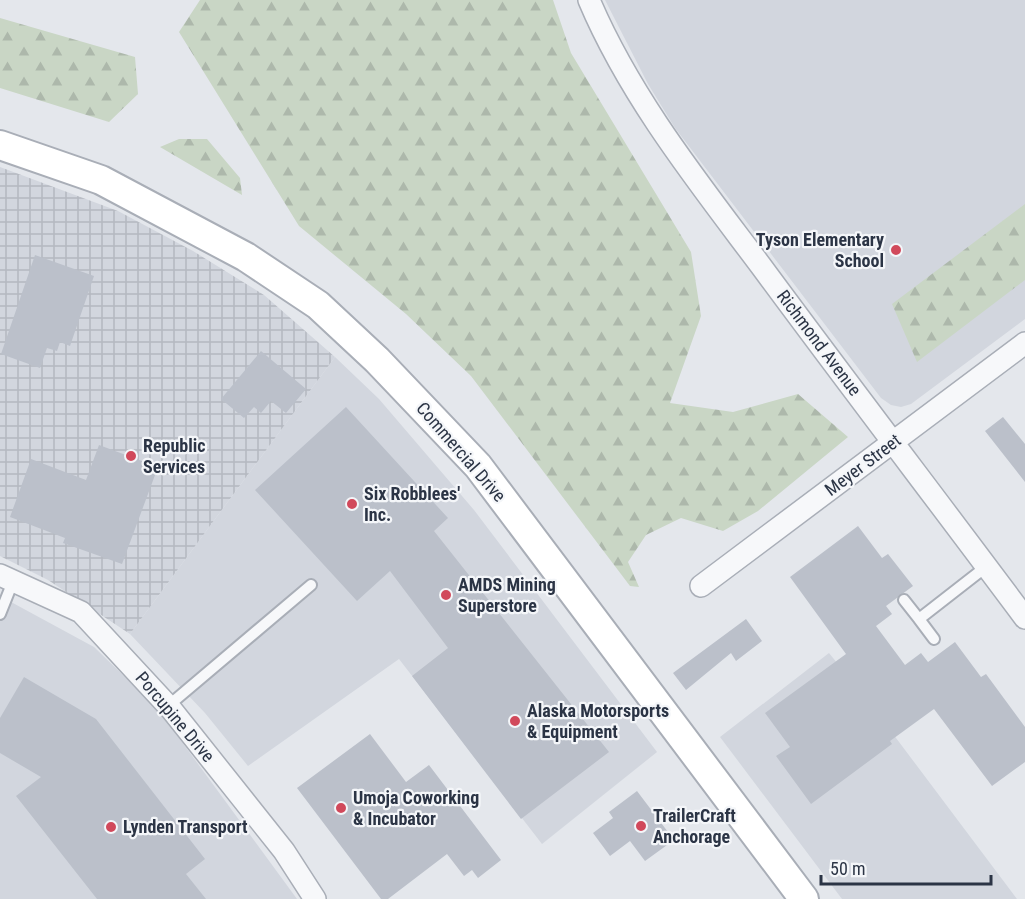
<svg xmlns="http://www.w3.org/2000/svg" width="1025" height="899" font-family="'Roboto Condensed',sans-serif">
	<style>
		.built { fill: #d2d6de }
		.industrial { fill: url(#industrial-grid) }
		.forest { fill: url(#forest-firs) }
		.building { fill: #bbc0ca }
		.lines { fill: none; stroke-linecap: round; stroke-linejoin: round }
		.service-casing { stroke: #a9aeb7; stroke-width: 14 }
		.minor-casing { stroke: #a9aeb7; stroke-width: 24 }
		.secondary-casing { stroke: #a9aeb7; stroke-width: 32 }
		.service { stroke: #f7f8fa; stroke-width: 10 }
		.minor { stroke: #f7f8fa; stroke-width: 21 }
		.secondary { stroke: #fff; stroke-width: 28 }
		.poi-dot { fill: #d1495b; stroke: #f4f6f9; stroke-width: 2 }
		.labels { text-anchor: middle; stroke-width: 4.5; stroke-linejoin: round; paint-order: stroke }
		.poi-label { font-size: 18px; font-weight: bold; fill: #2b3445; stroke: #f4f6f9; text-anchor: start }
		.street-label { font-size: 18px; fill: #2b3445; stroke: #f4f6f9 }
	</style>
	<defs>
		<pattern id="industrial-grid" width="8" height="8" patternUnits="userSpaceOnUse" patternTransform="scale(1.5)"><rect width="8" height="8" fill="#d2d6de"/><path d="M0 4h8M4 0v8" fill="none" stroke="#b4b8c0"/></pattern>
		<pattern id="forest-firs" width="22" height="20" patternUnits="userSpaceOnUse" patternTransform="scale(1.5)"><rect width="22" height="20" fill="#c9d6c5"/><path d="M5 1l3.5 6h-7zM16 11l3.5 6h-7z" fill="#adb8ab"/></pattern>
	</defs>
	<rect width="100%" height="100%" fill="#e4e7ec"/>
	<path class="built" d="M605,0H1025V319L911,404L901,407L891,405L881,398L675,128L648,84Z
		M335,357L379,399L474,510L657,752L542,844L399,659L248,766L205,713L130,634Z
		M0,596L94,647L157,708L297,899H0Z
		M829,653L872,706L1017,899H842L720,737Z"/>
	<path class="industrial" d="M0,167L118,211L193,251L264,295L335,357L130,634L48,580L0,556Z"/>
	<path class="forest" d="M200,0H553L571,53L691,252L701,316L670,403L733,412L798,394L848,437L758,511L723,531L681,518L646,535L628,562L639,587L630,586L471,376L406,314L299,226L179,32Z
		M0,18L135,57L138,94L109,122L0,88Z
		M179,139H207L240,178L242,195L160,147Z
		M1025,204V280L917,362L892,304Z"/>
	<path class="building" d="M35,255L94,276L70,346L60,342L57,351L47,348L40,368L1,354Z
		M261,351L306,389L286,413L271,401L261,413L254,407L244,418L221,399Z
		M346,407L448,518L434,531L609,752L521,819L412,676L448,648L390,571L357,601L255,490Z
		M1003,417L1025,444V482L985,431Z
		M99,445L158,467L122,564L63,543L65,538L10,517L31,459L86,480Z
		M858,526L882,558L888,554L913,586L886,606L892,614L876,626L905,665L921,653L928,662L955,642L981,677L986,674L1025,727V762L992,786L934,709L890,741L892,744L811,804L776,756L790,747L765,713L846,654L790,577Z
		M746,619L762,641L736,661L731,653L686,690L673,673Z
		M24,677L96,719L205,859L186,874L206,899H97L16,796L41,777L0,753V718Z
		M370,734L406,782L429,765L501,860L478,878L472,870L464,876L447,854L388,899H381L297,788Z
		M637,791L674,840L645,861L630,841L610,856L593,833L613,818L609,812Z"/>
	<g class="lines">
		<g class="service-casing">
			<path id="service" d="M904,600L919,619
				M0,614L14,579
				M934,639L919,619L987,566
				M168,706L311,585"/>
		</g>
		<g class="minor-casing">
			<path id="minor" d="M589,0C630,97 698,182 761,266C848,384 937,500 1025,618
				M0,575L81,612L171,709L284,851L315,899
				M701,586L1025,343"/>
		</g>
		<g class="secondary-casing">
			<path id="secondary" d="M0,145L101,180L246,257L318,305L377,360L478,466L804,899"/>
		</g>
		<use href="#service" class="service"/>
		<use href="#minor" class="minor"/>
		<use href="#secondary" class="secondary"/>
	</g>
	<g class="poi-dot">
		<circle cx="896" cy="250" r="6"/>
		<circle cx="131" cy="456" r="6"/>
		<circle cx="352" cy="504" r="6"/>
		<circle cx="446" cy="595" r="6"/>
		<circle cx="515" cy="721" r="6"/>
		<circle cx="341" cy="808" r="6"/>
		<circle cx="641" cy="826" r="6"/>
		<circle cx="111" cy="827" r="6"/>
	</g>
	<g class="labels">
		<g class="poi-label">
			<text x="884" y="246" text-anchor="end">Tyson Elementary<tspan x="884" dy="21">School</tspan></text>
			<text x="143" y="452">Republic<tspan x="143" dy="21">Services</tspan></text>
			<text x="364" y="500">Six Robblees'<tspan x="364" dy="21">Inc.</tspan></text>
			<text x="458" y="591">AMDS Mining<tspan x="458" dy="21">Superstore</tspan></text>
			<text x="527" y="717">Alaska Motorsports<tspan x="527" dy="21">&amp; Equipment</tspan></text>
			<text x="353" y="804">Umoja Coworking<tspan x="353" dy="21">&amp; Incubator</tspan></text>
			<text x="653" y="822">TrailerCraft<tspan x="653" dy="21">Anchorage</tspan></text>
			<text x="123" y="833">Lynden Transport</text>
		</g>
		<g class="street-label">
			<text transform="translate(819 343) rotate(53)" y="6">Richmond Avenue</text>
			<text transform="translate(461 452) rotate(49)" y="6">Commercial Drive</text>
			<text transform="translate(863 465) rotate(-37)" y="6">Meyer Street</text>
			<text transform="translate(175 717) rotate(50)" y="6">Porcupine Drive</text>
		</g>
	</g>
	<path d="M821 875v9h170v-9" fill="none" stroke="#2b3445" stroke-width="3"/>
	<text x="830" y="875" font-size="18" fill="#2b3445" stroke="#f4f6f9" stroke-width="4.5" paint-order="stroke">50 m</text>
</svg>
